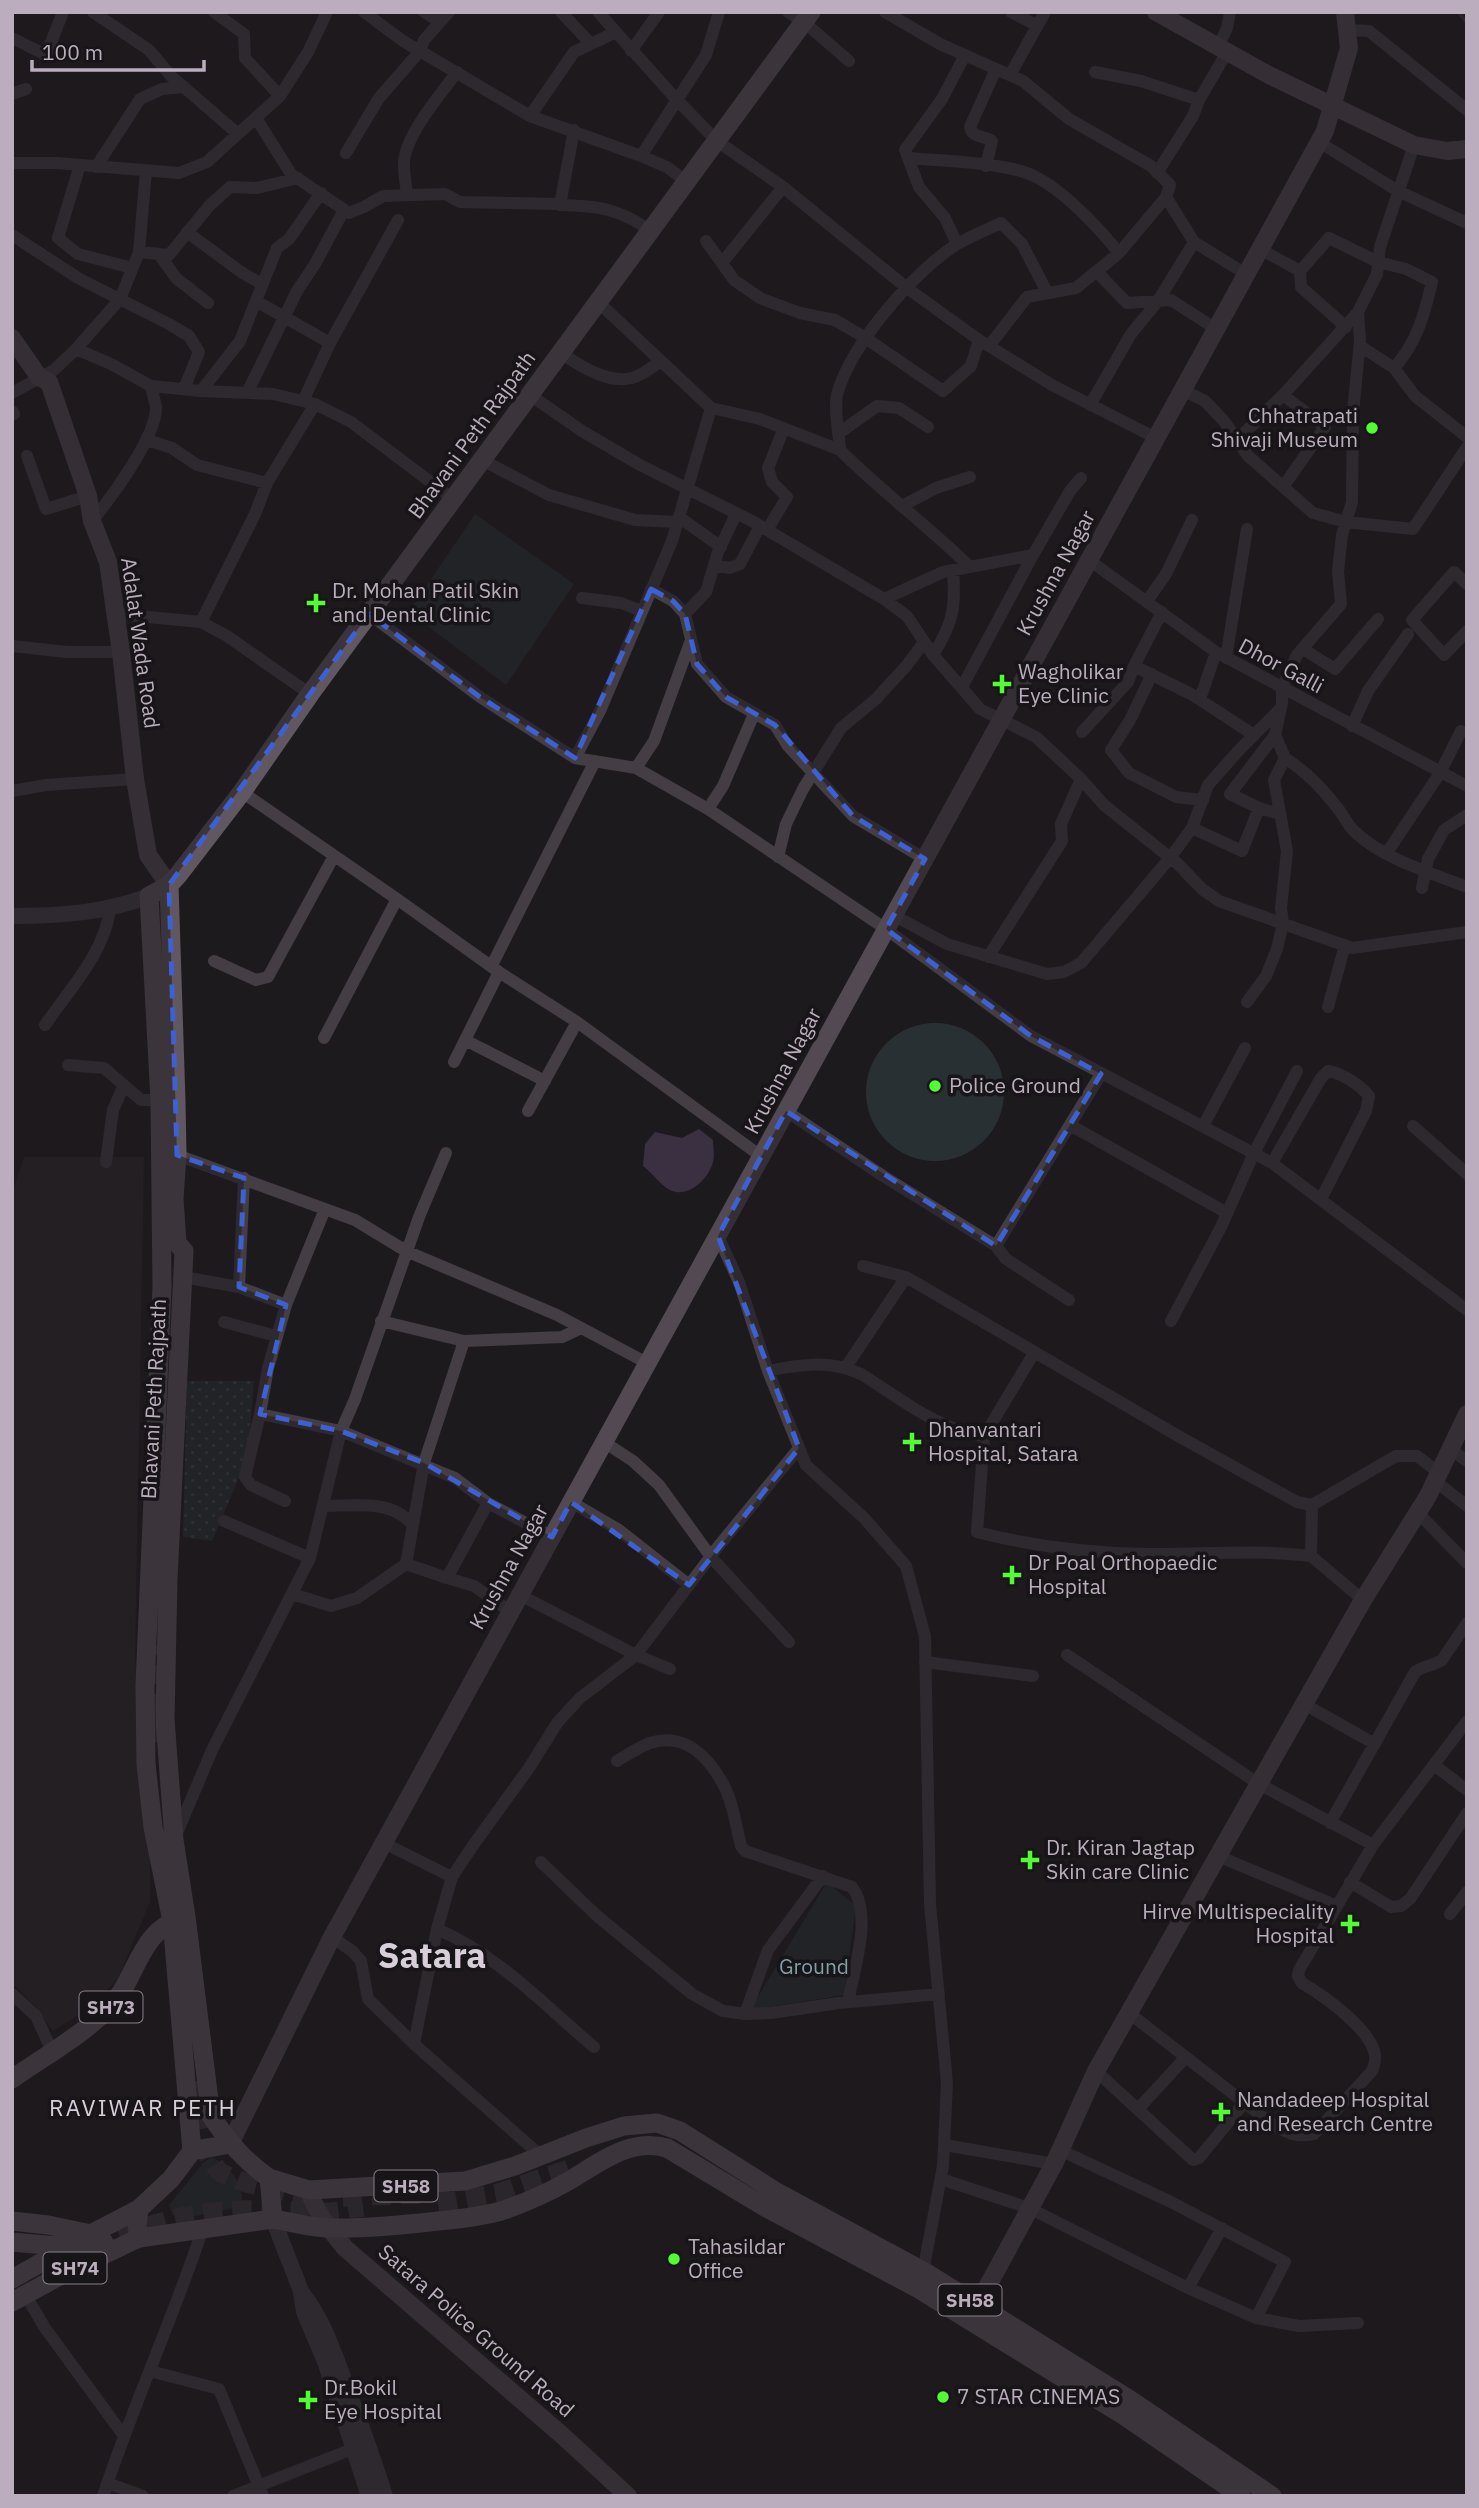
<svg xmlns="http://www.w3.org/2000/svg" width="1479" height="2508" font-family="'IBM Plex Sans',sans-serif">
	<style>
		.built { fill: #2a2629 }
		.grass { fill: url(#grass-dots) }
		.park { fill: #283033 }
		.water { fill: #3b2f42 }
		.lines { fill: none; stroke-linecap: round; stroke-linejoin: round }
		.stream { stroke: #3b2f42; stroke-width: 3.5 }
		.primary-tunnel { stroke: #3d373d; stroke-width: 19; stroke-dasharray: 19 10; stroke-linecap: butt }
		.minor { stroke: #443d44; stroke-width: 12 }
		.tertiary { stroke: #443d44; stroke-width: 16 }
		.secondary { stroke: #524952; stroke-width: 18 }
		.primary { stroke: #615761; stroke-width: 19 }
		.marked { fill: none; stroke: #3d61d3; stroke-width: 5; stroke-dasharray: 14 9; stroke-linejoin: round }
		.poi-dot { fill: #53fb35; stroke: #181518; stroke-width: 2.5 }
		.labels { text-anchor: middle; stroke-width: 7; stroke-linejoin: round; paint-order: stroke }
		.shield { fill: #181518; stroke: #8a7f8c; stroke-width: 2 }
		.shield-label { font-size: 19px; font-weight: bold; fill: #bbadbd }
		.poi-label { font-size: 21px; fill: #bbadbd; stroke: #181518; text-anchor: start }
		.street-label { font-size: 21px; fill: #bbadbd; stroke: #181518 }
		.park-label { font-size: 21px; fill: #839fa8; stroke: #181518 }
		.neighbourhood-label { font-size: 23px; letter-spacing: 2px; fill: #d8ced9; stroke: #181518 }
		.town-label { font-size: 35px; font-weight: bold; fill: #d8ced9; stroke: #181518 }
	</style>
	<defs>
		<pattern id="grass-dots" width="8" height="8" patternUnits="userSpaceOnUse" patternTransform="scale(1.75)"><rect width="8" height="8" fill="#283033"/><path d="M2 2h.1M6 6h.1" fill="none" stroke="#454b4f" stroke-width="1.8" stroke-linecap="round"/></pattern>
	</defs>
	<rect width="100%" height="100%" fill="#1d1a1d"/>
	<path class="built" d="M24,1157H144L135,1657L150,1843V1902L118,1978L91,2007L53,2031L36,2007L12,1983V1193Z"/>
	<path class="grass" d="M187,1381H254L248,1456L212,1541L183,1537Z"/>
	<path class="park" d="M475,514L574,584L506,685L409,612Z
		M866 1092a69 69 0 1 1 138 0a69 69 0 1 1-138 0Z
		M827,1882L856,1906L844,1995L750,2010Z
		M212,2157C229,2166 244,2183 242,2203L238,2207L182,2219L173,2215L169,2205L203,2163Z"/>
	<path class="water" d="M699,1129L713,1140C713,1147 715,1156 713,1162C708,1180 687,1200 668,1189C660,1184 651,1172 643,1166L645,1144L655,1132L682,1138Z"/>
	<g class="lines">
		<path class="stream" d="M1458,12L1467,23"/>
		<path class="primary-tunnel" d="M157,1742L155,1710L157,1646
			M197,2081L205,2150L219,2172L246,2183L313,2198
			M343,2197L425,2194L456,2188
			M438,2204L498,2193L569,2169
			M42,2275C99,2244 147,2220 212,2212C250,2207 288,2212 325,2212C338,2212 350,2209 363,2207"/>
		<path class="minor" d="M93,12L149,50L171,76L238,134
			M214,12L244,34L245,58L280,96
			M364,12L403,41L530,116L641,156L667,167L687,182
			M424,12L440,22
			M561,12L591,44
			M598,12L676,99L717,141L783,187L907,288L979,340L1052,385L1156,438
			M788,12L804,22L849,61
			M885,12L940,44L1023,81L1069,119L1151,166L1170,185L1166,197L1119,253L1076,288L1027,297L989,346
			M1011,12L1036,25
			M1347,30L1369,31L1467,110
			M12,38L46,55L63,12
			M1218,47L1227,28L1230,12
			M631,51L659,12
			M1095,72L1141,81L1199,100
			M1010,75L1045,12
			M12,94L26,89
			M530,116L574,52L616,32
			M256,118L291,174L349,213L364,207L383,196L445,194L460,202L560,204
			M574,130L560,205C599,206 618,208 651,231
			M1319,142L1398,191L1467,223
			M346,153L379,98L420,51L424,40L449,12
			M641,156L706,55L719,12
			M908,158C941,161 1008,162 1036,177C1064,191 1100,229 1119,253
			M12,163H57L179,173L207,162L280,96L308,52L327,12
			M80,165L58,238L78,254L132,268
			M986,166L992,141C984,135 973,139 970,127L996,69
			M96,167L140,99L162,89L184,87
			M1157,173L1193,116L1199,100L1227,52
			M407,194C406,183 403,171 404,161C407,133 440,95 457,72
			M1166,197L1194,242L1246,274
			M187,232L241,272L262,284
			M12,235L78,278L169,324L189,336L199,352L184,389
			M706,241L734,280L760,298L800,313L835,320L864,337L943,391L971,366L979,340
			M957,244L945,218L919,187L905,150L942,99L965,55
			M1260,249L1300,271L1329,238L1378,262L1406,269L1432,282C1424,316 1417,342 1394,368
			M139,252L169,255L209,206L230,187L257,188L298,178
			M159,254L176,278L208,303
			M722,263L783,187
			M1300,271L1301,287L1346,327
			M1097,272L1127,303L1171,300L1216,329
			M256,301L330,343
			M1360,346L1394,368L1415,396L1467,437
			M76,349L120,299L139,252L146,171
			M561,353C580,366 608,384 632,378C643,375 652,367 661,361
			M1182,390L1205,401L1224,421L1248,456L1313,513L1346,522L1413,529L1467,447
			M201,391L240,341L277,248L289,239L321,193
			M248,391L297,291L315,264L344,210
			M12,393L54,370L76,349L111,364L151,386L201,391L273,394L315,404L351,422L453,499
			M530,395L582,431L640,465L752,521L884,599L943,572L1033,555
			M304,399L330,343L398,220
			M1090,405L1131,334L1158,301L1194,242
			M711,408L760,419L840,450
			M12,411L14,414
			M839,433L877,406L899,408L928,427
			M147,440L172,448L197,465L267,483
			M1237,440L1283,395L1358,312
			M27,456L46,509L88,496
			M482,460L549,495L635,520L677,522
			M1283,487L1325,427L1283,395
			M902,506L936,488L970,477
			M679,517L721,547
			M92,521C111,498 157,436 156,407C155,400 152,393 151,386
			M767,530L787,497L772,482L768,468L784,428
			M1089,560L1216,652L1467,786
			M714,565L730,568L740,564L760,526
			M970,567C928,526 881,491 840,450C839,435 833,405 838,391C854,341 913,273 957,244C971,236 986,230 1001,223L1022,244L1047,292
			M1467,584L1454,572L1412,620L1444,655L1467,631
			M651,589L673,601L685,614L697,664L726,697L775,725L788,746L853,816L925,859
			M582,598L621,603L642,611
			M884,599L907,616L933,655L980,709L1036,737L1081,779L1104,805L1178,864L1202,889L1219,901L1352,948L1467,932
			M1147,601L1166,574L1192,520
			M1162,612L1134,666L1191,694L1254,735
			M116,614L201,622L227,636L310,694
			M369,614L480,697L575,758L600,711L672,541L711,408L598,302
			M685,614L706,592L718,552L736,514
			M201,622L255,514L267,483L315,404
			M12,646L67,652H121
			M1303,649L1335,669L1378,619
			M933,655C953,623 956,608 953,570
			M1226,658L1247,529
			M1152,674L1130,720L1111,750L1129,773L1176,797L1203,800
			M962,687L1033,555L1070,491L1081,478
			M1200,699L1216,652
			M1352,726L1368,691L1408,634
			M1082,732L1128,682L1134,666
			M1275,735L1230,794L1259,808L1280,814
			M575,758L636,768L708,809L886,929L1031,1036L1272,1163L1467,1310
			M1285,758L1275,735L1282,703V688L1297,655L1341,604L1338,571L1342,535L1352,502L1353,412L1360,341L1358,312L1377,274L1380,247L1414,145
			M636,768L654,741L691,640
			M12,791L46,785L135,779
			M242,792L397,899L499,972L577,1022L528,1111
			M708,809L723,786L754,714
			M1192,828L1242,851L1259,808
			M1386,854L1440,773L1461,731
			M778,857L786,824L803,789L841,728L876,699L907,665L924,642
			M1422,888L1428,859L1444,830L1467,815
			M893,915L947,944L1047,974L1064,972L1081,963L1170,858L1192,828L1208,785L1241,748L1281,708
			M988,957L1062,841L1061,824L1081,779
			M214,961L256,980L268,977L334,856
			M492,965L595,761
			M1247,1002L1266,976L1277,949L1283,923L1281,908L1287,851L1274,780L1285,758C1304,770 1322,788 1336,806C1343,814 1347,825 1355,832C1385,860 1429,872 1467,887
			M1328,1007L1345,945
			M577,1022L762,1157
			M45,1025C69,990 105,952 110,909
			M324,1038L397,899
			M465,1040L545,1081
			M454,1062L499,972
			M68,1065L104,1068L141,1100H160
			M786,1111L883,1176L996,1246L1006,1259L1069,1300
			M1070,1125L1227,1213
			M1203,1126L1245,1048
			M1413,1126L1467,1174
			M177,1155L355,1220L406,1251L557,1315L647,1363
			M106,1162L113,1110L124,1085
			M1272,1163L1321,1078L1328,1071C1342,1073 1360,1085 1369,1096L1366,1111L1321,1199
			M718,1236L739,1282L768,1371L806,1465L864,1518L906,1566L925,1636L930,1904L947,2083L943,2166L922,2277
			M996,1246L1101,1074
			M863,1266L906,1277L1180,1437L1297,1502L1312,1505L1396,1456H1417L1438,1472
			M183,1277L239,1287L286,1305L325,1209
			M239,1287L244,1178
			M1171,1321L1221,1227L1254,1153L1297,1071
			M224,1322L276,1336
			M464,1341L562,1337L581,1328
			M846,1367L906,1277
			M768,1371C800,1364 831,1360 861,1374C900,1398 937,1430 984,1436L1034,1353
			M260,1414L341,1431L455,1478L488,1503
			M984,1436L977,1532C1031,1546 1089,1553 1146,1554C1202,1555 1256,1549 1311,1556
			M604,1442L633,1461L659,1485L711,1557L789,1642
			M1450,1449L1467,1461
			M1435,1481L1467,1506
			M285,1501L251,1485L245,1477L260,1414L268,1368L286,1305
			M571,1502L619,1530L689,1585
			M1312,1505L1311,1556L1363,1600
			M323,1506C353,1506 390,1499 411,1523
			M1417,1512L1467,1563
			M224,1521L310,1558
			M406,1564L447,1578L488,1503L552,1537
			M447,1578L474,1586L511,1612
			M292,1594L331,1606L357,1598L406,1564L424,1463L464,1341L381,1321
			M520,1595L636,1655L670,1669
			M1067,1655L1259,1784L1373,1845L1467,1721
			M925,1662L1033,1676
			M1304,1704L1375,1744
			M617,1761C627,1755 639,1747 650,1743C684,1732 708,1756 723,1784C733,1801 736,1827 741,1846L745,1851L852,1887C873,1915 854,1969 848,2002
			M1434,1765L1467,1790
			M1330,1823L1415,1672C1424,1665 1434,1666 1442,1660L1467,1623
			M177,1833L212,1750L310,1558L341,1431L355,1399L419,1217L446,1153
			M384,1843L452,1877
			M1218,1856L1337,1906L1373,1845
			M541,1862L596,1915L692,1994L723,2011L745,2014L771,2013L839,2003L939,1994
			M1350,1882L1391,1907L1401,1906L1410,1899L1467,1813
			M1450,1914L1467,1892
			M437,1929C499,1956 543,2004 594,2047
			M332,1937L352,1951L361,1961L368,1999L414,2044L540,2155
			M12,1994L36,2016L52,2051
			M1129,2013L1272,2124C1287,2133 1297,2138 1314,2134L1372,2071C1374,2066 1376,2061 1375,2055C1371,2029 1324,1996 1302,1983L1298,1976L1299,1970L1337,1906
			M745,2014L768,1950L823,1876
			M414,2044L437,1929L452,1877L474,1844L529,1768L557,1723L580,1698L636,1655L717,1548L799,1448
			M1096,2071L1193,2160L1199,2158L1244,2103
			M1138,2109L1185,2058
			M945,2145L1054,2164
			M1060,2150L1171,2202L1285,2262L1256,2318
			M941,2179L1029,2208L1188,2288L1256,2318L1299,2326L1358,2323
			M1188,2288L1222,2228
			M25,2294L45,2328L124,2436
			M150,2371L219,2389L263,2496
			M108,2483L143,2496
			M103,2496C133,2405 173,2319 203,2228
			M233,2496L360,2446"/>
		<path class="tertiary" d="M12,916C60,916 104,913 149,896
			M273,2219L301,2291L304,2312L326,2364L369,2496
			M302,2293C323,2319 333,2351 345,2382C359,2420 373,2457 385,2496"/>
		<path class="secondary" d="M1156,12L1267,74L1414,145L1447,151L1467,149
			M12,338L39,377L49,382L88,496L92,521L108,562L121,652L135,779L148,855L169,885
			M230,2144L332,1937L1325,131L1349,48L1345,12
			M309,2190C315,2212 331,2231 345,2248L563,2436L628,2496
			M972,2315L1054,2164L1096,2071L1363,1600L1428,1496L1467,1414"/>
		<path class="primary" d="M169,885L176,1101L177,1155L174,1199L177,1243L184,1251L168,1579L165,1719L174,1840L186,1917L211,2116C228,2141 244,2161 269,2178L273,2219L139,2238L137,2225L139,2209L171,2179L192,2151L230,2144
			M12,2079C47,2054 99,2027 122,1991C140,1961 146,1929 182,1918
			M192,2151L172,1921L153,1827L146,1764L145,1686L162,1287L160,1100L149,896L169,885L179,874L242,792L310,694L811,12
			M269,2178L309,2190L465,2181L515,2166L586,2138L624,2126L657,2123L680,2131L775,2191L925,2272L1132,2401L1272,2496
			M273,2219C292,2222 312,2228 331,2228C366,2229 403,2225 438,2221C459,2219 480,2217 501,2211C522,2204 545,2194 565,2183C597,2165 628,2137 667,2148L765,2207L917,2288L1123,2415L1241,2496
			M12,2221L48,2225L91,2234L139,2209
			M12,2242L69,2247L104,2242
			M12,2279L69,2247
			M12,2302L65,2273L139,2238"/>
	</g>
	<path d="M0 0H1479V2508H0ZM651,589L673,601L685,614L697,664L726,697L775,725L853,816L925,859L886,929L1031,1036L1101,1074L996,1246L786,1111L718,1236L799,1448L689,1585L571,1502L552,1537L424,1463L341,1431L260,1414L286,1305L239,1287L244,1178L177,1155L169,885L369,614L480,697L575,758Z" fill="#1d1a1d" fill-opacity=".55" fill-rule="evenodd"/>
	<path class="marked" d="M651,589L673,601L685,614L697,664L726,697L775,725L853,816L925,859L886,929L1031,1036L1101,1074L996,1246L786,1111L718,1236L799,1448L689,1585L571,1502L552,1537L424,1463L341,1431L260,1414L286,1305L239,1287L244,1178L177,1155L169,885L369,614L480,697L575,758Z"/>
	<g class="poi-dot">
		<circle cx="1372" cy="428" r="7"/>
		<path d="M312.5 592.5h7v7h7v7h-7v7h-7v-7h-7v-7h7z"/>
		<path d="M998.5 673.5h7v7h7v7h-7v7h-7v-7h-7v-7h7z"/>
		<circle cx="935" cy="1086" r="7"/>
		<path d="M908.5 1431.5h7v7h7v7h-7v7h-7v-7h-7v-7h7z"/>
		<path d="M1008.5 1564.5h7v7h7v7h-7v7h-7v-7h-7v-7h7z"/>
		<path d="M1026.5 1849.5h7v7h7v7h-7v7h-7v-7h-7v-7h7z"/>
		<path d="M1346.5 1913.5h7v7h7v7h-7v7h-7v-7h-7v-7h7z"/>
		<path d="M1217.5 2101.5h7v7h7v7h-7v7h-7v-7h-7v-7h7z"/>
		<circle cx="674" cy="2259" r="7"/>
		<circle cx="943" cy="2397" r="7"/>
		<path d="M304.5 2389.5h7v7h7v7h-7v7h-7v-7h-7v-7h7z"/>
	</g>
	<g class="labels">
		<g class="shield">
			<rect x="79.5" y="1991.5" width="63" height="31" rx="5"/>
			<rect x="374.5" y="2170.5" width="63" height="31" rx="5"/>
			<rect x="43.5" y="2252.5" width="63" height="31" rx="5"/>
			<rect x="938.5" y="2284.5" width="63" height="31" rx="5"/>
		</g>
		<g class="shield-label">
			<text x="111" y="2014">SH73</text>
			<text x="406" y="2193">SH58</text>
			<text x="75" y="2275">SH74</text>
			<text x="970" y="2307">SH58</text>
		</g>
		<g class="poi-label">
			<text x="1358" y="423" text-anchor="end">Chhatrapati<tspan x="1358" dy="24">Shivaji Museum</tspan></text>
			<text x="332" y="598">Dr. Mohan Patil Skin<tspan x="332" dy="24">and Dental Clinic</tspan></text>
			<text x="1018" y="679">Wagholikar<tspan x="1018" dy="24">Eye Clinic</tspan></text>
			<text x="949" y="1093">Police Ground</text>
			<text x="928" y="1437">Dhanvantari<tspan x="928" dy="24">Hospital, Satara</tspan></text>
			<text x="1028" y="1570">Dr Poal Orthopaedic<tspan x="1028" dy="24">Hospital</tspan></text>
			<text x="1046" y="1855">Dr. Kiran Jagtap<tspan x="1046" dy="24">Skin care Clinic</tspan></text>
			<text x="1334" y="1919" text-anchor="end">Hirve Multispeciality<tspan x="1334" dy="24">Hospital</tspan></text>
			<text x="1237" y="2107">Nandadeep Hospital<tspan x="1237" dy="24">and Research Centre</tspan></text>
			<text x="688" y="2254">Tahasildar<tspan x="688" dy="24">Office</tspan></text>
			<text x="324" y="2395">Dr.Bokil<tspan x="324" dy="24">Eye Hospital</tspan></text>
			<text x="957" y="2404">7 STAR CINEMAS</text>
		</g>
		<g class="street-label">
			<text transform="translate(472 435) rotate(-54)" y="7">Bhavani Peth Rajpath</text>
			<text transform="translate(1056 573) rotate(-61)" y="7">Krushna Nagar</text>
			<text transform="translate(140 643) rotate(82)" y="7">Adalat Wada Road</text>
			<text transform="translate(1281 666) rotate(28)" y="7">Dhor Galli</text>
			<text transform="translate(783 1071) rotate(-62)" y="7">Krushna Nagar</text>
			<text transform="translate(154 1399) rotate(-87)" y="7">Bhavani Peth Rajpath</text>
			<text transform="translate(509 1567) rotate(-61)" y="7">Krushna Nagar</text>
			<text transform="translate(476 2331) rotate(41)" y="7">Satara Police Ground Road</text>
		</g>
		<g class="park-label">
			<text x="814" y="1974">Ground</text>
		</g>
		<g class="neighbourhood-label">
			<text x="143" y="2116">RAVIWAR PETH</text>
		</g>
		<g class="town-label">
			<text x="432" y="1968">Satara</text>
		</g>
	</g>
	<rect width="1479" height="2508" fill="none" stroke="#bbadbd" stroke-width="28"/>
	<path d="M32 60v10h172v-10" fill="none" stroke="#bbadbd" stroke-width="3.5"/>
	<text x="42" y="60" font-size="21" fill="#bbadbd" stroke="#181518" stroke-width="5" paint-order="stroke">100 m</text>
</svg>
